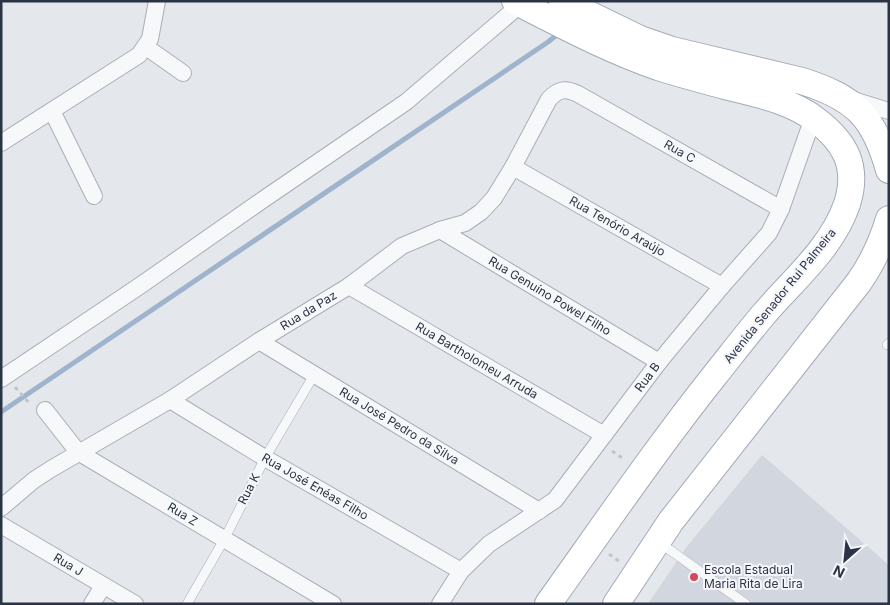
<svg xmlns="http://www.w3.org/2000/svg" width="890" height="605" font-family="Inter,sans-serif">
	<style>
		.built { fill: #d2d6de }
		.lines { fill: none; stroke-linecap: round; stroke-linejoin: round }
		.stream { stroke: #9fb4cc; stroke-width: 5 }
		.service-casing { stroke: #a9aeb7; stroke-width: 10 }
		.minor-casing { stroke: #a9aeb7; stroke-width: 18 }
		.primary-casing { stroke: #a3abb8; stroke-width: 28 }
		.path { stroke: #c2c5cb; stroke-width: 3; stroke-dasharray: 4 4; stroke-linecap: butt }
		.service { stroke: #f7f8fa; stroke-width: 9 }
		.minor { stroke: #f7f8fa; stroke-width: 16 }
		.primary { stroke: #fff; stroke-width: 26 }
		.poi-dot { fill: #d1495b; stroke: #f4f6f9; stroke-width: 2 }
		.labels { text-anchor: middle; stroke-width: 4; stroke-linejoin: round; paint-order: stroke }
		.street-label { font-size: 12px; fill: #2b3445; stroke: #f4f6f9 }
		.poi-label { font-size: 12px; fill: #2b3445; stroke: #f4f6f9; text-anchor: start }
	</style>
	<rect width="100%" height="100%" fill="#e4e7ec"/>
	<path class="built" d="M762,455L889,565V604H648L685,549Z"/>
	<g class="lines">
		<path class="stream" d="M1,412L548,42L559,33"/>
		<g class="service-casing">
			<path id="service" d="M887,345L889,343
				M660,543L746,604
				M187,604L225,538L265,458L314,375"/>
		</g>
		<g class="minor-casing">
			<g id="minor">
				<path d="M146,47L183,73"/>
				<path d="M850,99L889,111"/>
				<path d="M52,111L94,196"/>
				<path d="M1,143L139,55L150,39L157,1"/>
				<path id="s1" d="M513,167L722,286"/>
				<path id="s2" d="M440,230L659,362"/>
				<path id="s3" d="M349,286L604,435"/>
				<path id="s4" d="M259,341L539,511"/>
				<path d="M1,379L141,285L264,199L406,102L521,4"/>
				<path id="s5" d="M170,400L265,458L461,571"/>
				<path id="s6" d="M45,410L78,452L333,604"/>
				<path id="s7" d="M1,508L34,480L51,469L170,400L259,341L349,286L402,246L440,230L465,223L481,212L494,198L513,167L549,99C559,89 565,88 578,94L781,209"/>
				<path id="s8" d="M1,525L135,604"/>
				<path d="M92,604L103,586"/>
				<path id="s9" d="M440,604L461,571L489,544L555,500L659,362L722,286L769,233L781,209L813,118"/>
			</g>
		</g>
		<g class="primary-casing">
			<path id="primary" d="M515,1C562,25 609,50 658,67C680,74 703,80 725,86C756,94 790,100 816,120C845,142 859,166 847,204C832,248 793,280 764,314C747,334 731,355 715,375C656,449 603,527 548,604
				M562,1L640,39L672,50L802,81C855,98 874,116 889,170
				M616,604L671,521L859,282C873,262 882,242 889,219"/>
		</g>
		<path class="path" d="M15,387L31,405
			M612,451L625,460
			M609,554L620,562"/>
		<use href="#service" class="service"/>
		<use href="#minor" class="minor"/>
		<use href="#primary" class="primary"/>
	</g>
	<circle class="poi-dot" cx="694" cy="577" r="5"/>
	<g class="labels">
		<g class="street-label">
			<text dy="4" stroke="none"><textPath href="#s7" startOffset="848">Rua C</textPath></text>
			<text dy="4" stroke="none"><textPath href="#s1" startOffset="120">Rua Tenório Araújo</textPath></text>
			<text dy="4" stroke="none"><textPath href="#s2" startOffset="128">Rua Genuíno Powel Filho</textPath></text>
			<text transform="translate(780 296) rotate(-51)" y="4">Avenida Senador Rui Palmeira</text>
			<text dy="4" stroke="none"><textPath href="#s7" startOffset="366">Rua da Paz</textPath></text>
			<text dy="4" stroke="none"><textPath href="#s3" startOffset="148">Rua Bartholomeu Arruda</textPath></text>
			<text dy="4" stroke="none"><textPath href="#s9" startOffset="311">Rua B</textPath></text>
			<text dy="4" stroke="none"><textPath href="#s4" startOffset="164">Rua José Pedro da Silva</textPath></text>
			<text dy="4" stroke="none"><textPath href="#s5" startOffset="169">Rua José Enéas Filho</textPath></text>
			<text transform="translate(249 489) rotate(-63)" y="4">Rua K</text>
			<text dy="4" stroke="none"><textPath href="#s6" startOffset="175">Rua Z</textPath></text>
			<text dy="4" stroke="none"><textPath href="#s8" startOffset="78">Rua J</textPath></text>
		</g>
		<g class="poi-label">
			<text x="704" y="574">Escola Estadual<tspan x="704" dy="14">Maria Rita de Lira</tspan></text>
		</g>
	</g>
	<rect width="890" height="605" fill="none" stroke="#2b3445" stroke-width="5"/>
	<g transform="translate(845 560) rotate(207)" stroke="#f4f6f9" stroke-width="4" paint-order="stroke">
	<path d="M0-4L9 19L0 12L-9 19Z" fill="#2b3445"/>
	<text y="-8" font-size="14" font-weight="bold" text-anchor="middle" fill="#2b3445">N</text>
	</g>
</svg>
